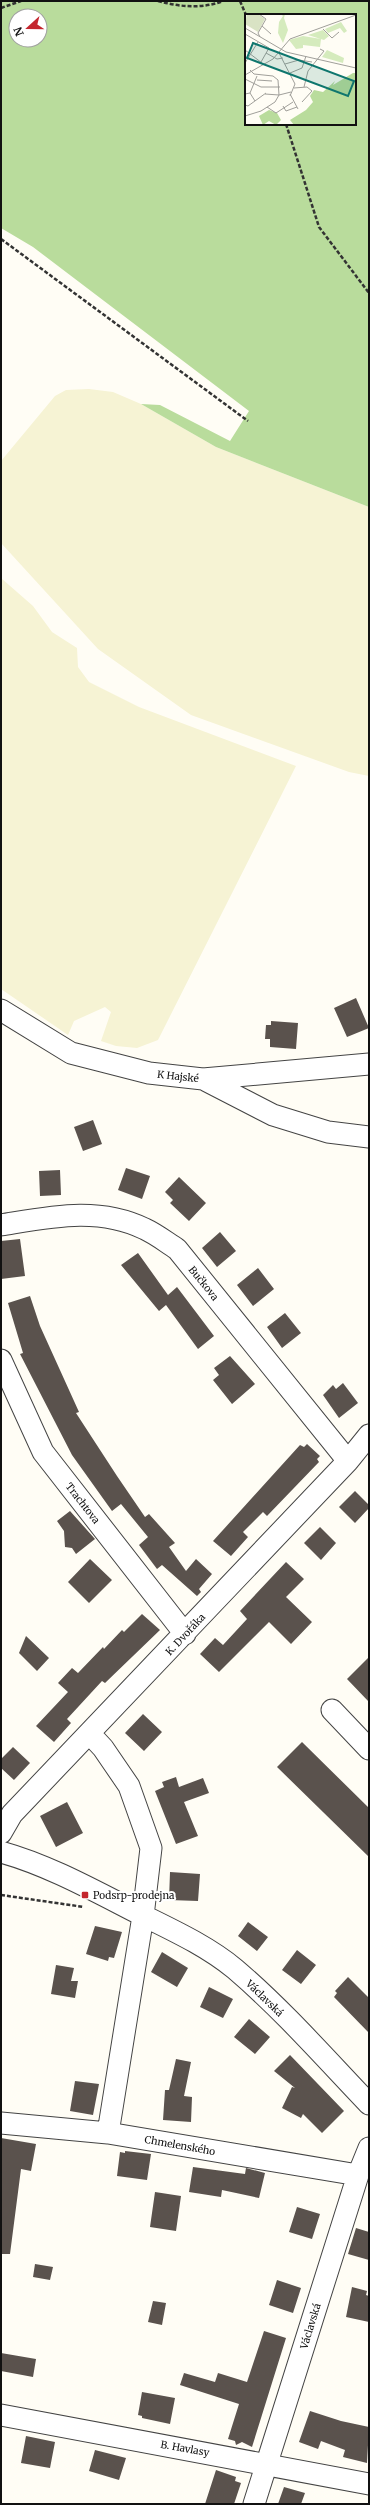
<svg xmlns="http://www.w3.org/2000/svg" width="370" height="2505" font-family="Merriweather,serif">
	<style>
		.farmland { fill: #f6f3d4 }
		.forest { fill: #b9dc9c; fill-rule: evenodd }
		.building { fill: #5a524d }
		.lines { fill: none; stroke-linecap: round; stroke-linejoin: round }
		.minor-casing { stroke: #444; stroke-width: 23 }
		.path { stroke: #333; stroke-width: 2.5; stroke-dasharray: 4 2; stroke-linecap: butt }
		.minor { stroke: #fff; stroke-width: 21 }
		.poi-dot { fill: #c4262e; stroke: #fff; stroke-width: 1.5 }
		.labels { text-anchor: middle; stroke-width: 4; stroke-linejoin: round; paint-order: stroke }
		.street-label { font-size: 10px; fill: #111; stroke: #fff }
		.poi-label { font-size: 10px; fill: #111; stroke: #fff; text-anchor: start }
		.inset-road { fill: none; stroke: #a09f9a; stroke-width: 1 }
		.view { fill: #0f766e; fill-opacity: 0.15; stroke: #0f766e; stroke-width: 2 }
		.inset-edge { fill: none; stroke: #111; stroke-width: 2 }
	</style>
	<rect width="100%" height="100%" fill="#fffdf5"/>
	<path class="farmland" d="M89,389L113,392L141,404L216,447L369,507V776L349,772L191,715L98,649L1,543V461L55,396L66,390Z
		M1,578L33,606L52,632L77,648L78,667L89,682L139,707L296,766L158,1040L137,1048L116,1046L101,1041L111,1012L105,1007L74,1021L68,1035L1,989Z"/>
	<path class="forest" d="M1,1H369V507L216,447L141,404L160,405L230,441L249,411L33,247L1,228ZM246,15H355V124H246ZM16,16H40V40H16Z"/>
	<path class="building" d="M356,998L369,1028L347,1037L334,1008Z
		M271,1021L298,1023L296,1049L270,1047V1039H265L266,1025H271Z
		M93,1120L102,1144L83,1151L74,1127Z
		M126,1168L150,1176L142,1199L118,1190Z
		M60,1170L61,1195L40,1196L39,1171Z
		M179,1177L206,1203L189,1221L170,1203L173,1200L165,1192Z
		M220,1232L236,1251L217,1267L202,1248Z
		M20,1239L25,1276L1,1279V1241Z
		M138,1253L168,1295L177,1287L214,1336L198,1349L166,1305L159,1311L121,1265Z
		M258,1268L274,1289L253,1306L237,1285Z
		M30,1296L40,1326L79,1412L76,1413L117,1476L145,1517L149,1514L175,1543L169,1547L186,1571L196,1559L212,1574L199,1589L201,1592L197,1596L162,1565L157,1569L139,1545L148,1537L121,1504L112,1511L72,1455L20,1354L23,1353L8,1303Z
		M285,1313L301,1333L282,1348L267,1327Z
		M230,1356L255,1384L232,1404L213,1380L219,1375L214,1368Z
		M343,1383L358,1403L339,1418L323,1395L333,1385L336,1389Z
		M307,1444L320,1456L317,1459L319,1462L267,1516L263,1512L243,1532L248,1537L231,1556L213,1541L300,1445L304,1447Z
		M355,1491L369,1505V1508L355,1523L339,1507Z
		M70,1511L95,1539L76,1554L72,1548L65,1547L64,1531L57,1521Z
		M320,1527L336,1543L321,1560L304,1543Z
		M90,1559L112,1580L89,1603L68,1582Z
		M286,1562L304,1579L286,1597L312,1622L291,1644L269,1622L219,1672L200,1654L215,1638L223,1645L247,1619L240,1611Z
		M142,1614L160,1630L105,1683L102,1681L67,1719L71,1723L54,1742L36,1726L68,1692L58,1683L72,1668L78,1673L103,1647L104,1649L122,1630L124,1632Z
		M26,1636L49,1658L37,1671L19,1653Z
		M369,1657V1702L347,1679Z
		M143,1714L162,1732L144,1751L125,1733Z
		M302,1742L369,1808V1857L277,1767Z
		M13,1747L30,1763L14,1780L1,1768V1759Z
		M176,1777L179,1787L203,1778L209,1793L184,1802L198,1836L176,1844L155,1791L164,1787L162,1782Z
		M67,1802L83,1833L56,1847L40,1816Z
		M170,1872L200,1874L198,1901L169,1900Z
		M248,1922L268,1937L257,1951L238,1936Z
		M95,1926L122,1932L114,1958L109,1957L108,1961L86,1954Z
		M297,1950L316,1965L301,1984L282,1970Z
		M162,1952L188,1968L177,1987L151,1972Z
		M56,1965L74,1968L71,1981H78L75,1998L51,1994Z
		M348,1977L369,1998V2033L334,1997L337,1993L335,1991Z
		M209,1987L233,1999L223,2018L200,2007Z
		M249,2019L270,2037L255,2054L234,2037Z
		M290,2055L344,2111L322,2133L303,2114L301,2118L282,2108L292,2087L295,2088L274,2071Z
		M176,2059L191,2062L184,2096L192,2097L191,2122L163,2120L165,2090H169Z
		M75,2081L99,2084L93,2115L70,2111Z
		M1,2138L36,2144L31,2171L21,2169L10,2254H1Z
		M125,2151L151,2154L147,2180L117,2176L120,2152L125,2153Z
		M193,2167L245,2174L246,2168L265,2173L259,2198L222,2190L221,2197L189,2192Z
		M155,2192L181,2196L176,2231L150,2227Z
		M297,2207L320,2214L312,2239L289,2232Z
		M356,2228L369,2232V2260L348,2254Z
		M35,2264L53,2267L50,2280L33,2277Z
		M277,2280L301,2288L293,2313L269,2305Z
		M352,2287L367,2291L366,2295L369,2296V2322L346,2317Z
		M153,2301L166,2303L162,2325L148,2322Z
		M264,2331L286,2338L252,2447L242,2442L236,2445L235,2441L228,2439L239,2404L180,2385L184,2373L215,2382L218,2373L247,2382Z
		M1,2353L36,2359L33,2377L1,2371Z
		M142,2392L175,2398L170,2424L142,2418V2416L138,2415Z
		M310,2411L341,2421L369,2427L367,2463L343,2457L345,2450L321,2441L318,2449L299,2442Z
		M26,2436L55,2442L50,2468L21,2463Z
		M95,2450L126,2458L119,2480L89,2471Z
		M216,2470L236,2477L235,2481L241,2483L234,2504H205Z
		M284,2487L305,2493L301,2504H278Z"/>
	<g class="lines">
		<g class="minor-casing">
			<path id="minor" d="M1,1010L71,1053L149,1073L203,1079L369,1064
				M203,1079L273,1115L328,1132L369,1137
				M1,1225C50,1217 98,1206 145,1229C156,1234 166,1242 177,1249L348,1461
				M1,1360L43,1452L185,1634
				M332,1710L369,1749
				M90,1734L103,1748L129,1786L151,1848L143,1916L108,2133
				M1,1833L12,1814L348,1461L369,1435
				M1,1852C48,1865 93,1890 136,1912C170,1929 206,1945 235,1969C283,2010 326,2059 369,2104
				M1,2123L108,2133L358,2175
				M1,2415L369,2484
				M254,2504L358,2175L369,2148"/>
		</g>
		<path class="path" d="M158,1C180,7 202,9 223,1
			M240,1L246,15
			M1,8L21,1
			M286,124L319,227L369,293
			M1,239L248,421
			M1,1895L84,1907"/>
		<use href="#minor" class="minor"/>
	</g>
	<rect class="poi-dot" x="81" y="1891" width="8" height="8" rx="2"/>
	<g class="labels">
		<g class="street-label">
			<text transform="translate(178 1076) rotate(6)" y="4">K Hajské</text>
			<text transform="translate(204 1283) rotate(51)" y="4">Bučkova</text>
			<text transform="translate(83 1503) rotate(52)" y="4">Trachtova</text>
			<text transform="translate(185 1634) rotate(-47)" y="4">K. Dvořáka</text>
			<text transform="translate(265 1998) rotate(44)" y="4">Václavská</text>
			<text transform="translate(180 2145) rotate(10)" y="4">Chmelenského</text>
			<text transform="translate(310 2326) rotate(-73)" y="4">Václavská</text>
			<text transform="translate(185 2448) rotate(10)" y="4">B. Havlasy</text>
		</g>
		<g class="poi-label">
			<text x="93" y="1899">Podsrp-prodejna</text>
		</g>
	</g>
	<g transform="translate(245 14)">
		<rect width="111" height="111" fill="#fffdf5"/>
		<path d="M36,0H40L39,4L43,16L38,29L33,19L34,8L38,2ZM96,8L102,17L99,19L95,14L83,19L80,15ZM78,16L84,22L79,26L63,21ZM58,22L76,25L75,33L58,31V34L51,35L44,26ZM82,36L99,44L98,49L77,43Z" fill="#d5ebbd"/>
		<path d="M108,59H111V111H49L45,106L61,96L68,88L65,82L69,76L78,78L90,67L88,71ZM24,96L32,99L36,106L31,111L24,107L18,111L14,102Z" fill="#b9dc9c"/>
		<path d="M2,0H13L20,5L13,18L0,10Z" fill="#d9e3c4"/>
		<path class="inset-road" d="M14,0L21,5L13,19L15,23M17,12L26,20M0,14L41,38L111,54M78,15L87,24L94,18M0,20L24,34L16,48M0,36L17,49M21,39L32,45L38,44M34,39L50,70L45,82M0,49L13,28M40,50L54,46L67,48M5,56L9,60L28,62L33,66L34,81L20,80M45,59L57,54L61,42M0,61L28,45L45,25L111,1M0,65L16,73H35M12,66L27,67M59,73L63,57L79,37L75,35M49,74L62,73L67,77L57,88M5,79L12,62M0,80L5,79L10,87M45,80L53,95M0,91L3,92L21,79M38,92L41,97L52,93M22,93L31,99L48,88M0,102L16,97L30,88L34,81L46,78"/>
		<path class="view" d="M8,29L109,67L103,82L2,44Z"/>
		<rect width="111" height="111" class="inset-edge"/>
	</g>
	<rect width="370" height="2505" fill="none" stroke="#111111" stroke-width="4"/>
	<g transform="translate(28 28) rotate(249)"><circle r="19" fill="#ffffff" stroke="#a0a0a0"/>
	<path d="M0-3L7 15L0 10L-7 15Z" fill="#c4262e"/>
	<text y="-6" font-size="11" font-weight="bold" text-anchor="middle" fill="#111111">N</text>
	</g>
</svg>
